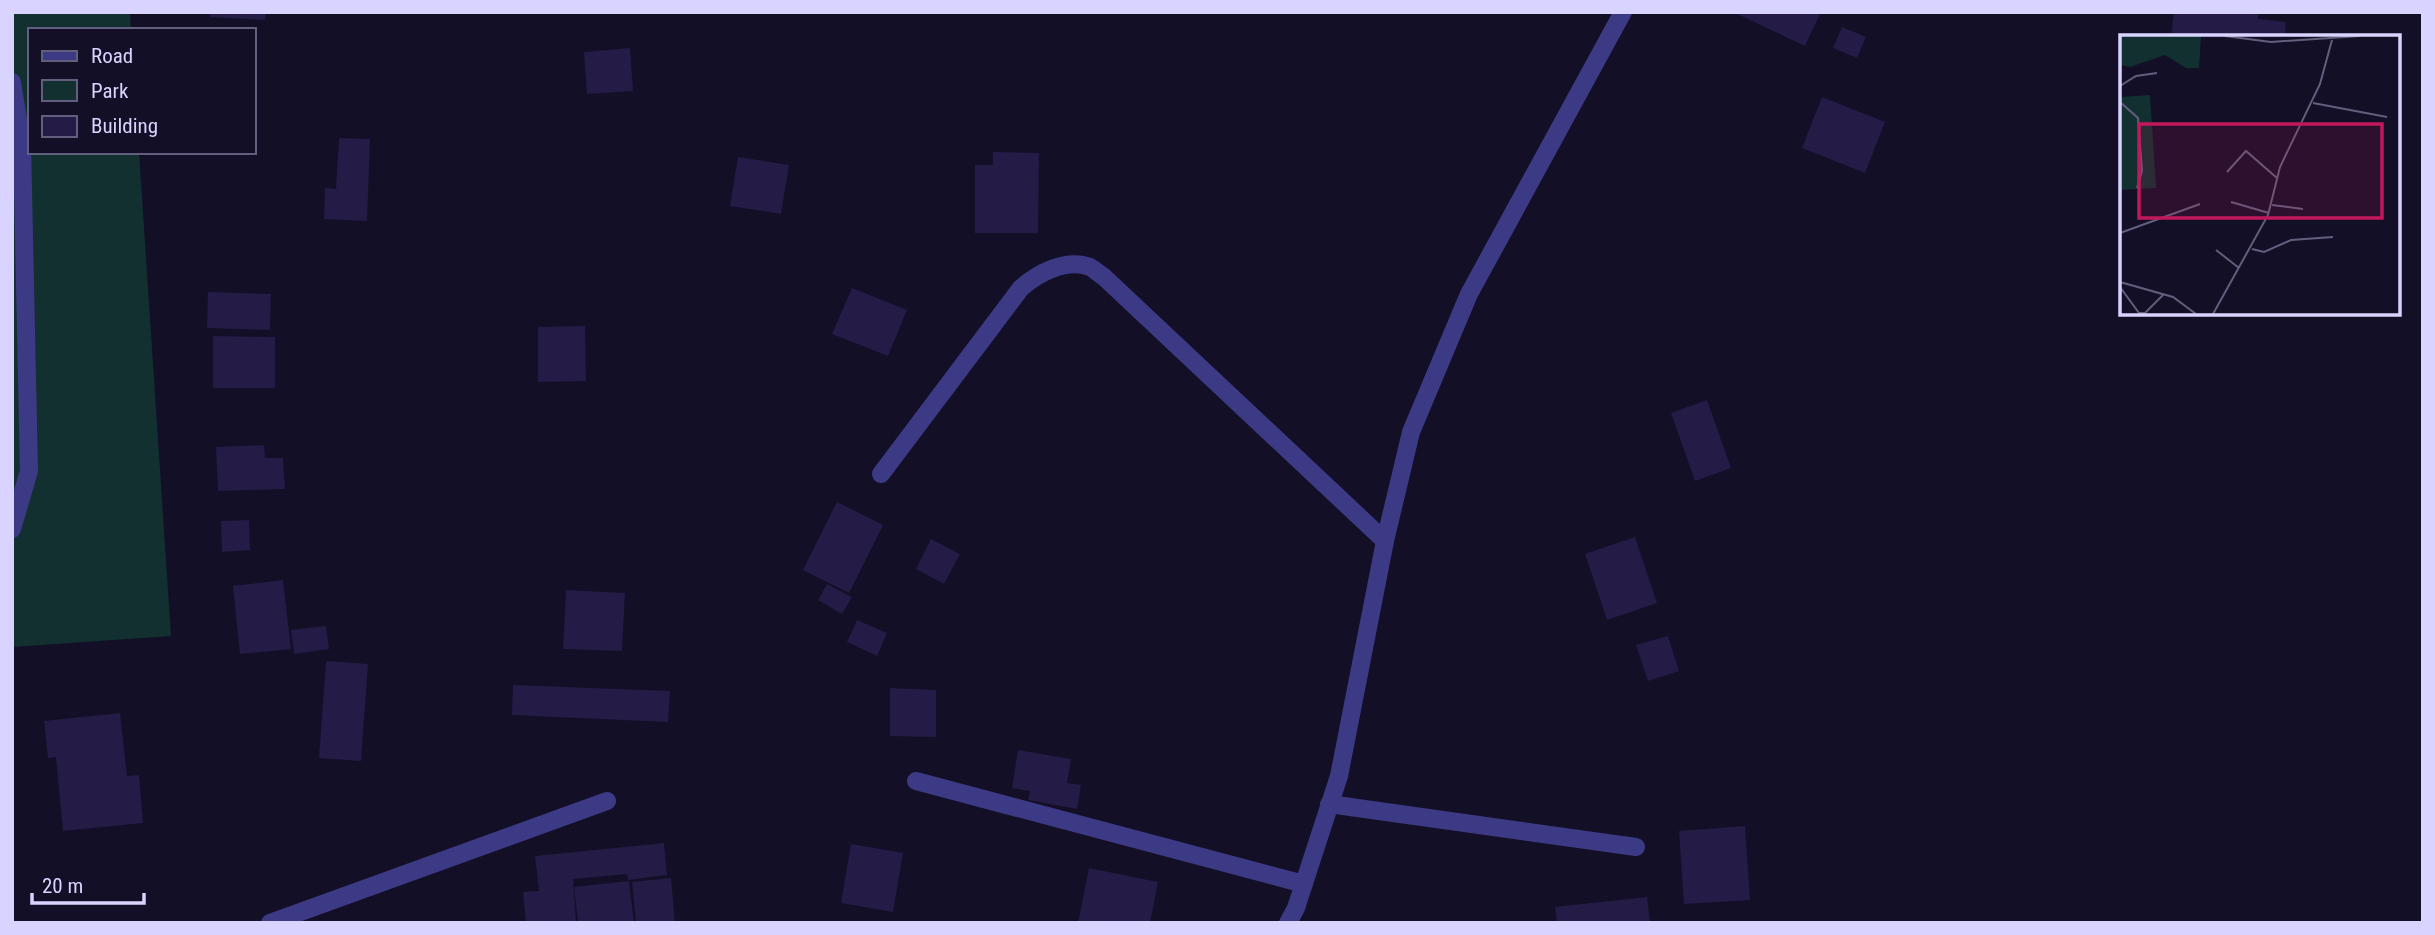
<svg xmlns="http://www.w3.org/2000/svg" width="2435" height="935" font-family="'Roboto Condensed',sans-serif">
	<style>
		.green { fill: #12302f }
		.building { fill: #241b47 }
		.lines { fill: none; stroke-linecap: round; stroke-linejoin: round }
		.minor { stroke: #3d3a85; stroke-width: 18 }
		.inset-road { fill: none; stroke: #625e7d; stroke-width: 2 }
		.view { fill: #c2185b; fill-opacity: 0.15; stroke: #c2185b; stroke-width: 3.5 }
		.inset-edge { fill: none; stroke: #d9d4ff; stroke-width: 3.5 }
	</style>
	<rect width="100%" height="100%" fill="#130f26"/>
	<path class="green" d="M12,12H130L131,30H30V152H139L171,636L12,647Z"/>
	<path class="building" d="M210,12H266L265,20L210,17Z
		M1733,12H1817L1820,14L1805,46Z
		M2174,12H2258V19L2286,22L2285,37H2171Z
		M1842,27L1866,37L1857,58L1833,48Z
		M630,48L633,91L587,94L584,52Z
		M1822,97L1885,122L1865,173L1802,148Z
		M339,138L370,139L367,221L324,219L325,188L336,189Z
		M993,152L1039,153L1038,233H975V165H993Z
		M738,157L789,165L781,214L730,206Z
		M852,288L907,310L888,356L832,334Z
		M208,292L271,294L270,330L207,328Z
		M585,326L586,381L538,382V327Z
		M213,336L275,337V388H213Z
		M1707,400L1731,468L1695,481L1671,413Z
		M264,445L265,458H283L285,489L218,491L216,447Z
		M837,502L883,525L849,593L803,570Z
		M249,520L250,550L222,552L221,521Z
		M1635,537L1657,603L1607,620L1585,554Z
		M931,539L960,554L944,584L916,569Z
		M283,580L291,649L240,654L233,586Z
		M827,584L852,597L842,614L818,600Z
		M566,590L625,593L622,651L563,649Z
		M857,620L887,633L877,656L847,642Z
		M326,626L329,649L294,654L291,630Z
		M1668,636L1679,671L1648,681L1636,645Z
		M326,661L368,664L361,761L319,758Z
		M513,685L670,691L668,722L512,715Z
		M890,688L936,690V737L890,736Z
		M120,713L127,776L139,775L143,823L63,831L56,757L48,758L44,721Z
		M1018,750L1071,759L1067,783L1081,785L1077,809L1028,800L1030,791L1012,788Z
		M1745,826L1750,900L1684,904L1679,831Z
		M664,843L667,875L628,880L627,874L573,879L576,923H526L523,892L539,891L535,856Z
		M851,844L903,853L893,912L841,903Z
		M1089,868L1158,882L1150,923H1078Z
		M671,878L675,923H636L632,882Z
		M629,881L634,923H578L574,887Z
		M1647,897L1650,923H1557L1555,907Z"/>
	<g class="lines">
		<path class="minor" d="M12,82L22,144L29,471L12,529
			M881,474L1021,288C1038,273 1066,258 1090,267C1094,269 1099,274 1104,277L1385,541
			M916,781L1304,884
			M1329,804L1636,847
			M270,923L607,801
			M1288,923L1296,908L1339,776L1385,541L1411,432L1469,294L1623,12"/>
	</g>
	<g transform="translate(2120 35)">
		<rect width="280" height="280" fill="#130f26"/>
		<path d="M0,1H81L79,33H66L45,20L10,32L0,30ZM30,60L36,153L0,155V62Z" fill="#12302f"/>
		<path class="inset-road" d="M105,1L151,7L240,1M0,51L16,41L37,38M0,67L18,83L22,136L17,153M193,68L267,82M107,137L126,116L157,143M111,167L149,178M152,170L183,174M0,198L80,169M132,214L144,217L171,205L213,202M96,215L119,233M0,247L53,262L76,279M0,252L19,278H25L43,260M93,279L148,180L160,132L200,49L212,5"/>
		<path class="view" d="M19,89H262V183H19Z"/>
		<rect width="280" height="280" class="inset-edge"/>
	</g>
	<rect width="2435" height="935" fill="none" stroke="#d9d4ff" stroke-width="28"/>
	<rect x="28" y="28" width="228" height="126" fill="#130f26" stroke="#625e7d" stroke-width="2"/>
	<rect x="42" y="51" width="35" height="10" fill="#3d3a85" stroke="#625e7d" stroke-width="2"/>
	<text x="91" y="63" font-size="21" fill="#d9d4ff">Road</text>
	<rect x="42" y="80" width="35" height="21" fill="#12302f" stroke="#625e7d" stroke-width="2"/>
	<text x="91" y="98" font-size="21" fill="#d9d4ff">Park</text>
	<rect x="42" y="116" width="35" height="21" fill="#241b47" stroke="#625e7d" stroke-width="2"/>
	<text x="91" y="133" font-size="21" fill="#d9d4ff">Building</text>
	<path d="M32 893v10h112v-10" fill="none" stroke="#d9d4ff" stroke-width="3.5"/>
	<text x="42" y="893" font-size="21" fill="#d9d4ff" stroke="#130f26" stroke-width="5" paint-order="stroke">20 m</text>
</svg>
